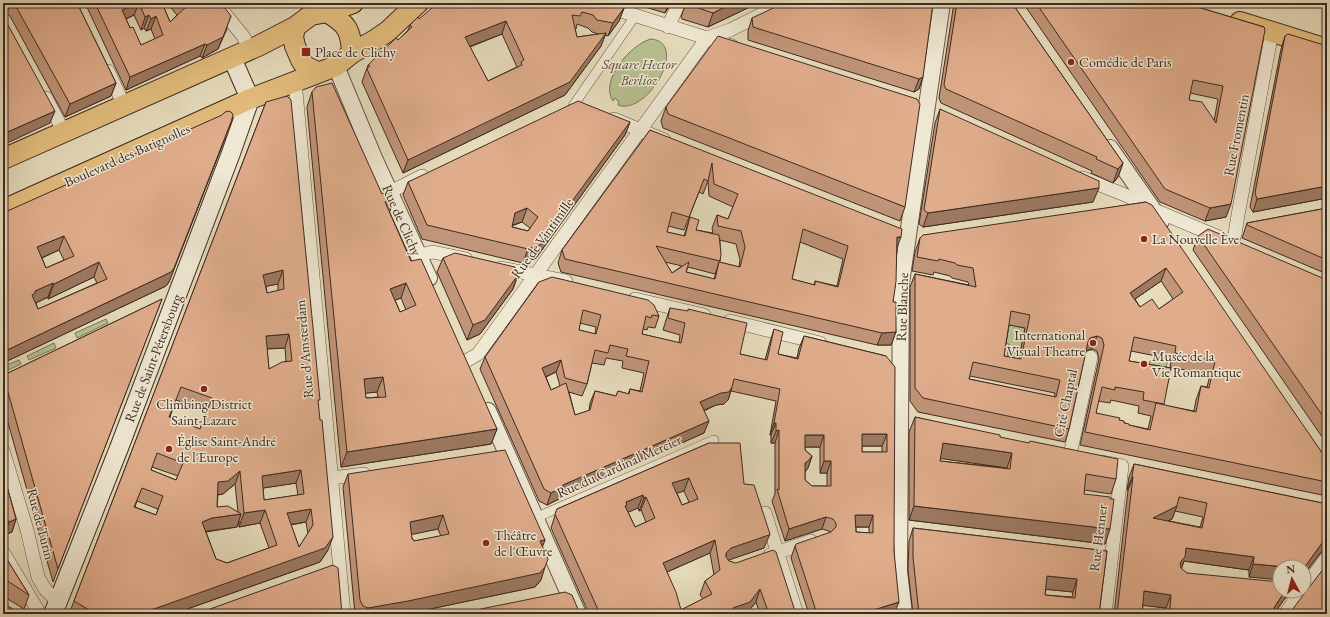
<svg xmlns="http://www.w3.org/2000/svg" width="1330" height="617" font-family="'EB Garamond',serif">
	<style>
		.green { fill: #b7c08f; stroke: #7b7558 }
		.lines { fill: none; stroke-linecap: round; stroke-linejoin: round }
		.pedestrian-casing { stroke: #695648; stroke-width: 10 }
		.minor-casing { stroke: #695648; stroke-width: 14 }
		.tertiary-casing { stroke: #695648; stroke-width: 18 }
		.secondary-casing { stroke: #3f2a22; stroke-width: 20 }
		.primary-casing { stroke: #3f2a22; stroke-width: 22 }
		.pedestrian { stroke: #efe8d3; stroke-width: 9 }
		.minor { stroke: #efe8d3; stroke-width: 13 }
		.tertiary { stroke: #efe8d3; stroke-width: 16 }
		.secondary { stroke: #efe8d3; stroke-width: 18 }
		.primary { stroke: #e3be7e; stroke-width: 20 }
		.wall { fill: #c19578; stroke: #3f2a22; fill-rule: evenodd }
		.shaded-wall { fill: #9d7962; stroke: #3f2a22 }
		.building { fill: #e0ad8c; stroke: #3f2a22; fill-rule: evenodd }
		.poi-dot { fill: #8f2418; stroke: #efe8d3; stroke-width: 1.5 }
		.labels { text-anchor: middle; stroke-width: 3; stroke-linejoin: round; paint-order: stroke }
		.poi-label { font-size: 14px; fill: #3f2a22; stroke: #efe8d3; text-anchor: start }
		.park-label { font-size: 14px; font-style: italic; fill: #574838; stroke: #efe8d3 }
		.street-label { font-size: 14px; fill: #3f2a22; stroke: #efe8d3 }
	</style>
	<rect width="100%" height="100%" fill="#e6dcbc"/>
	<filter id="stains"><feTurbulence type="fractalNoise" baseFrequency=".005" numOctaves="4"/><feColorMatrix values="0 0 0 0 .2 0 0 0 0 .09 0 0 0 0 .02 0 0 0 .5 -.17"/></filter>
	<radialGradient id="worn" r=".72"><stop offset=".6" stop-color="#630" stop-opacity="0"/><stop offset="1" stop-color="#630" stop-opacity=".3"/></radialGradient>
	<path class="green" d="M651,39C690,43 647,116 618,105L619,102L615,98L613,101C599,81 631,44 651,39Z
		M106,319L108,323L77,338L75,333Z
		M1010,325L1025,328L1019,359L1007,356L1009,344L1003,343L1005,329Z
		M54,343L56,348L29,360L27,356Z
		M1161,353L1169,355L1164,376L1148,373L1150,361L1158,360Z
		M19,360L21,364L6,371L4,366Z"/>
	<g class="lines">
		<g class="pedestrian-casing">
			<path id="pedestrian" d="M573,106L635,16
				M535,518L714,440"/>
		</g>
		<g class="minor-casing">
			<path id="minor" d="M216,3L243,36L250,50
				M596,3L732,46
				M668,27L679,3
				M108,71L124,105
				M295,81L344,614
				M46,98L64,132
				M614,119L664,140
				M1083,178L1130,197L1152,209L1221,238
				M390,192L422,176
				M1232,243L1235,234L1238,215L1272,32
				M418,255L433,252L466,259
				M501,268L566,281
				M635,299L704,315
				M730,321L820,343
				M466,361L478,354L707,38L730,30L784,3
				M3,450L27,530L38,577L45,589L57,601
				M1070,455L1091,357
				M1101,462L1122,466L1105,614
				M332,478L364,474
				M765,513L797,614
				M3,552L40,614
				M770,555L811,541
				M1304,588L1327,557
				M1285,614L1301,591"/>
		</g>
		<g class="tertiary-casing">
			<path id="tertiary" d="M336,66L374,158L429,278
				M1110,148L1161,221
				M488,411L578,614
				M904,614L899,571L901,283L942,3"/>
		</g>
		<g class="secondary-casing">
			<path id="secondary" d="M53,614L119,448L231,153L250,99L232,58"/>
		</g>
		<g class="primary-casing">
			<path id="primary" d="M327,12C347,24 351,30 352,53
				M1240,22L1327,49
				M295,27L293,37L295,46L301,60L305,66L317,72
				M3,159L258,46L295,27L311,15L327,12L353,3
				M3,210L250,99L336,66L352,53L375,40L388,31L418,3"/>
		</g>
		<use href="#pedestrian" class="pedestrian"/>
		<use href="#minor" class="minor"/>
		<use href="#tertiary" class="tertiary"/>
		<use href="#secondary" class="secondary"/>
		<use href="#primary" class="primary"/>
	</g>
	<path class="wall" d="M3,3H77L116,83L111,96L65,117L10,16L7,13H3Z
		M85,3H162L170,22L177,15L167,3H221L227,29L218,49L202,58L200,56L126,90ZM134,15L141,30L144,28L146,31L151,29L155,39L141,45L130,28L126,19Z
		M233,3H247L241,6L234,4Z
		M632,3H671L665,13Z
		M686,3H758L708,27L682,19L681,17Z
		M954,3H1012L1123,163L1118,177L1113,183L1091,173L1092,171L941,103L939,98Z
		M1023,3H1184L1264,27L1226,217L1205,221L1160,202ZM1190,93L1218,99L1214,121L1189,100Z
		M624,8L619,21L608,36L605,35L601,46L565,95L403,173L362,82L368,65L398,40L408,30L410,25L419,19ZM577,24L588,28L592,32L599,34L577,37L575,29H576ZM502,34L517,67L488,81L470,47Z
		M752,18L923,77L919,89L914,92L748,40V31Z
		M1285,36L1327,46V198L1253,212L1250,207L1281,49Z
		M312,92L382,194L394,199L389,211L411,261L497,429L491,444L341,467L307,107ZM401,298L406,310L400,312L395,300ZM377,392L378,397L366,398L365,393Z
		M266,102L318,404L328,550L320,562L173,614H69ZM278,284V291L267,293L266,286ZM285,348L286,361L269,369L267,349ZM176,400L207,411L200,429L170,417ZM152,467L178,476L176,480L151,470ZM296,483L298,495L264,500L263,488ZM235,484L238,512L217,507L218,495L223,494ZM137,501L158,509L156,515L135,507ZM239,521V527L260,523L269,548L227,563L216,559L206,532L237,527ZM306,522L308,534L299,547L291,525Z
		M666,107L905,207L900,221L663,128L661,121Z
		M940,109L1093,202L923,227L919,224L935,123Z
		M630,122L625,135L536,258L523,263L422,239L403,195L408,182ZM522,222L530,228L528,231L512,227V226Z
		M650,130L897,249L893,302L896,332L891,345H877L561,272L558,263L562,250ZM708,181L709,196L733,207L728,219L717,215L712,228L713,233L696,230L690,217L684,236L667,232L668,226L684,230L699,192L703,194ZM720,240L736,244L740,260L739,267L719,262L714,279L686,272L688,267L715,274L720,261ZM800,242L843,259L837,286L815,281L814,285L792,279ZM665,262L682,266L672,273Z
		M226,136L169,282L166,286L3,363V213ZM59,250L64,260L46,268L42,258ZM94,277L97,283L38,309L36,303L48,297V299Z
		M1146,202L1327,460V496L1080,445L1099,359L1097,351L1092,349L1086,351L1069,429L1065,442L918,412L910,401V287L915,274L969,285L968,282L952,278L950,276L934,272L933,275L912,271L915,252L920,238ZM1161,281L1173,299L1159,309L1140,307L1135,299ZM1009,325L1025,328L1019,359L1004,356ZM1131,351L1171,359L1170,367L1210,375L1207,387L1201,386L1196,400L1194,411L1163,405L1171,368L1129,361ZM970,376L1055,393L1054,397L969,379ZM1111,400L1139,406L1138,413L1151,416L1148,429L1129,425L1119,420L1096,413L1098,401L1110,403Z
		M1327,208V274L1242,238L1247,223Z
		M1198,236L1327,280V444L1193,250Z
		M443,258L518,275L513,289L480,334L467,340L437,272Z
		M539,282L659,316L655,328L648,327L647,330L643,329L642,334L679,343L680,335L663,330L666,320L670,308L740,354L765,360L770,342L774,329L778,354L797,358L799,348L804,336L886,356L894,551V614H809L791,558L795,546L830,533L829,531L822,529L785,541L772,501L775,494V443H771V435H770L776,401L731,391L728,400L724,404L716,405L704,411V433L560,497L559,499L547,505L539,501L480,369L485,357ZM580,323L596,327L595,334L579,330ZM606,358L623,361L622,368L644,373L640,391L630,389L628,394L618,391L616,396L595,391L590,403L589,411L575,415L569,392L582,396L587,384L592,363L604,365ZM556,372L560,386L551,390L546,377ZM862,446H882V452H862ZM805,447H820V473H827V486H812L805,480V472L808,468L812,456L805,450ZM856,527H869V533L856,532Z
		M162,299L53,582L3,405V381L6,374Z
		M915,417L1000,437L1116,479L1111,494L1084,490V494L1105,544L909,520V432ZM941,458L1007,468L940,461Z
		M709,443L744,484L764,548L728,560L796,614H760L756,602L746,614H589L551,528L557,509ZM684,491L689,502L682,505L677,493ZM638,508L639,511L641,510L646,522L635,527L628,512ZM710,553L714,575L705,581L700,595L703,599L681,610L667,572Z
		M1134,464L1327,504V549L1321,552L1304,574V567H1280L1249,577V570L1184,561L1181,569L1187,573L1280,591H1292L1286,598H1285L1274,614H1166V608L1143,605L1142,614H1114L1128,490H1127L1129,477ZM1175,511L1203,517L1200,527L1169,521L1172,519Z
		M3,472L16,519L12,532L4,535L3,534Z
		M348,474L545,540L542,547L541,580L535,587L406,614H355L343,487ZM438,529L441,536L414,541L412,539L411,534Z
		M913,528L1107,551L1099,614H913L908,570L909,541ZM1046,589L1073,592L1072,597L1045,595Z
		M3,553L29,595L24,609L3,596Z"/>
	<path class="shaded-wall" d="M3,3H10L7,13H3Z
		M138,3H139L134,15L117,23L122,10Z
		M242,3H247L241,6Z
		M669,3H671L665,13Z
		M733,3H758L708,27L713,13Z
		M624,8L619,21L608,36L613,23Z
		M149,15L144,28L141,30L145,17Z
		M156,16L151,29L146,31L151,19Z
		M231,16L218,49L202,58L207,45Z
		M506,21L502,34L460,50L465,37Z
		M606,33L601,46L565,95L403,173L408,160Z
		M205,44L200,56L126,90L130,77Z
		M923,77L919,89L914,92L919,79Z
		M116,83L111,96L65,117L70,104Z
		M55,111L50,123L3,145V134Z
		M231,122L169,282L166,286L3,363V352L171,272Z
		M630,122L625,135L536,258L523,263L528,249Z
		M1123,163L1118,177L1113,183L1118,169Z
		M1327,186V198L1253,212L1257,199Z
		M1099,188L1093,202L923,227L928,213Z
		M394,199L389,214L385,202Z
		M1231,204L1226,217L1205,221L1210,208Z
		M527,208L522,222L510,226L515,213Z
		M64,236L59,250L32,262L37,247Z
		M897,237H901L896,250Z
		M99,262L94,277L48,299L54,284Z
		M1166,268L1161,281L1125,306L1130,293Z
		M283,270L278,284L258,288L263,275Z
		M518,275L513,289L480,334L467,340L473,325Z
		M53,283L48,297L31,305L32,295L35,291Z
		M406,283L401,298L385,304L390,289Z
		M896,332L891,345H877L882,333Z
		M289,334L285,348L261,349L266,336Z
		M1097,336L1092,349L1085,351L1088,342L1090,338Z
		M561,360L556,372L538,380L542,368Z
		M383,377L377,392L359,394L364,379Z
		M732,387L728,400L724,404L716,405L695,414L700,402Z
		M709,421L704,433L560,497L559,499L547,505L551,493L563,485Z
		M774,423H776L771,435H770Z
		M497,429L491,444L341,467L347,452Z
		M779,430L775,443H771L776,431Z
		M862,434H887L882,446H857Z
		M805,435H824L820,447H800Z
		M943,443L1012,453L1007,468L937,458Z
		M812,456L808,468L804,473L805,463Z
		M824,461H831L827,473H820Z
		M301,470L296,483L257,489L262,476Z
		M240,471L235,484L223,494L213,495L218,482Z
		M1132,477H1133L1128,490H1127Z
		M689,478L684,491L668,496L672,483Z
		M643,495L638,508L624,514L626,502Z
		M646,497L641,510L639,511L644,498Z
		M914,506L1110,529L1105,544L909,520Z
		M1177,506L1172,519L1148,531L1153,518Z
		M311,509L306,522L282,526L287,513Z
		M265,510L260,523L239,527L244,513Z
		M241,514L237,527L207,531L198,535L202,522L212,518Z
		M443,515L438,529L405,536L410,522Z
		M855,515H873L869,527H851Z
		M826,517L822,529L785,541L789,529Z
		M16,519L12,532L4,535L9,522Z
		M770,534L764,548L726,561V553L731,548Z
		M333,537L328,550L320,562L173,614H140Z
		M1327,538V549L1321,552L1304,574V568L1325,539Z
		M545,540L540,553V541Z
		M715,540L710,553L658,576L663,563Z
		M1186,548L1254,557L1249,570L1184,561L1181,570L1175,577Z
		M1253,564L1286,567H1280V580L1249,577Z
		M545,567L541,580L535,587L406,614H366L368,608Z
		M1047,576L1077,579L1073,592L1042,589Z
		M760,589L756,602L746,614H731L733,608Z
		M1144,591L1171,595L1166,608L1139,605Z
		M1285,591H1287L1285,598L1274,614H1270Z
		M1289,591H1292L1286,598Z
		M899,602L894,614H861Z
		M1170,609L1172,610L1170,614H1168Z"/>
	<path class="building" d="M14,3H77L116,83L70,104Z
		M95,3H138L122,10L130,28L133,27L141,45L163,35L156,16L151,19L149,15L145,17L139,3H162L170,22L186,7L182,3H221L231,16L223,37L207,45L205,44L130,77Z
		M438,3H609L624,8L613,23L597,20L593,15L582,12L580,16L572,15L577,37L606,33L570,82L408,160L367,69L370,66L368,65L396,38L398,40L412,27L410,25L418,17L419,19ZM506,21L524,60L521,62L522,65L488,81L465,37Z
		M687,3H733L713,13L687,4Z
		M784,3H933L923,77L919,79L753,27L752,18Z
		M957,3H1012L1123,163L1118,169L1096,159L1097,157L946,89L944,85Z
		M1036,3H1184L1264,27L1265,30L1231,204L1210,208L1165,189ZM1193,80L1223,86L1216,123L1202,102L1189,100Z
		M3,16L55,111L3,134Z
		M1288,34L1327,46V186L1257,199L1255,193L1285,36Z
		M718,36L917,99L920,104L905,207L668,114L666,107Z
		M332,83L382,194L390,190L394,199L385,202L411,261L421,259L497,429L347,452L312,92L316,87ZM406,283L416,305L400,312L390,289ZM383,377L386,397L366,398L364,379Z
		M287,96L291,100L320,400H318L320,420H322L333,537L325,548L140,614H96L74,601L266,102ZM283,270L284,289L267,293L263,275ZM289,334L292,361L282,362L269,369L266,336ZM181,387L212,398L200,429L169,417ZM157,453L183,463L176,480L151,470ZM301,470L304,494L264,500L262,476ZM240,471L244,513L265,510L277,545L227,563L216,559L202,522L212,518L241,514L228,506L217,507L218,482L228,481ZM142,488L163,496L156,515L134,507ZM311,509L313,525L299,547L287,513Z
		M578,101L630,122L540,245L528,249L427,225L408,182ZM527,208L538,217L528,231L512,227L515,213Z
		M940,109L1099,181V188L928,213L924,210Z
		M229,111L232,113L233,115L231,122L174,268L171,272L3,352V213L222,115L225,112ZM64,236L74,256L46,268L37,247ZM99,262L107,279L38,309L32,295L35,293V291L53,283L54,284Z
		M650,130L902,229L901,237H897L896,282L893,302H896V332L882,333L565,259L562,250ZM712,163L714,184L738,194L728,219L717,215L718,226L741,231L745,247L740,267L719,262L715,279L686,272L689,262L672,273L656,246L720,261L721,254L719,235L696,230L699,220L690,217L685,236L667,232L672,212L689,217L704,179L708,181ZM803,229L848,246L838,287L815,281V285L792,279Z
		M1146,202L1152,205L1327,460V482L1085,432L1104,345L1102,338L1097,336L1090,338L1088,342L1069,429L923,398L915,388V274L976,287L973,268L957,265L955,263L939,259L938,261L917,257L920,238L923,235ZM1166,268L1183,292L1159,309L1152,299L1140,307L1130,293ZM1011,311L1030,315L1021,359L1004,356ZM1134,337L1176,346L1175,353L1215,361L1209,388L1201,386L1196,412L1156,403L1150,430L1129,425V424L1124,423V421L1119,420L1120,418L1096,413L1102,387L1115,390V387L1144,392L1143,400L1164,404L1171,368L1129,361ZM973,362L1060,380L1056,397L969,379Z
		M1327,208V260L1247,225V223Z
		M1208,229L1327,280V422L1198,236Z
		M455,253L515,267L518,275L485,320L473,325L443,258Z
		M552,277L648,300L654,305L659,316L652,315L651,318L646,316L642,334L681,343L685,323L668,318L670,308L688,311V309L747,323L740,354L767,360L774,329L783,332L778,354L798,359L804,336L886,356L895,367L894,551L899,602L861,614H817L795,546L796,544L831,532L836,527V523L833,519L826,517L789,529L777,489L779,490V430L776,431V423H774L780,389L734,379L732,387L729,392L721,393L700,402L709,421L563,485V487L551,493L544,489L485,357L539,282ZM583,310L601,315L596,334L579,330ZM610,345L628,349L626,356L649,361L642,392L630,389L629,394L618,391L616,396L595,391L590,410L575,415L566,383L551,390L542,368L561,360L565,378L587,384L595,350L608,353ZM862,434H887V452H862ZM805,435H824V461H831V486H812L805,480V463L808,461L812,456L805,450ZM855,515H873V533L856,532Z
		M162,299L58,569L4,378L6,374Z
		M915,417L1000,435V437L1029,443L1030,441L1118,459L1116,479L1086,474L1084,494L1110,497V499H1114L1110,529L914,506ZM943,443L1012,453L1010,469L940,461Z
		M709,443H740L744,484L754,485L770,534L769,535L731,548L726,553V557L729,561L736,563L773,550L776,552L796,614H769L760,589L750,602L733,608L735,614H660V612L656,614H600L555,514L557,509ZM689,478L698,499L682,505L672,483ZM643,495L644,498L646,497L655,518L635,527L625,506L627,505L626,502ZM715,540L720,570L705,581L712,594L681,610L676,592L663,563Z
		M505,450L545,540L540,541L548,559L545,567L540,573L408,601L368,608L363,606L360,600L348,474ZM443,515L449,534L414,541L413,539H412L410,522Z
		M1134,464L1327,504V538L1325,539L1304,568V567H1286L1253,564L1254,557L1186,548L1185,557L1182,560L1180,564L1181,568L1187,573L1280,582V591H1285L1270,614H1180V613L1172,611V610L1170,609L1171,595L1144,591L1142,614H1117L1133,477H1132ZM1179,497L1207,503L1202,528L1153,518L1177,506Z
		M3,472L16,519L9,522L3,513Z
		M913,528L1107,551L1099,614H919L913,557ZM1047,576L1077,579L1075,598L1045,595Z
		M3,553L29,595L3,578Z
		M1327,564V614H1290L1295,606Z
		M333,565L338,568L342,614H196Z
		M565,592L572,595L580,614H456Z
		M3,603L21,614H3Z"/>
	<g class="poi-dot">
		<rect x="301" y="47" width="10" height="10" rx="2"/>
		<circle cx="1071" cy="62" r="4"/>
		<circle cx="1144" cy="239" r="4"/>
		<circle cx="1093" cy="343" r="4"/>
		<circle cx="1144" cy="364" r="4"/>
		<circle cx="204" cy="389" r="4"/>
		<circle cx="169" cy="449" r="4"/>
		<circle cx="486" cy="543" r="4"/>
	</g>
	<g class="labels">
		<g class="poi-label">
			<text x="315" y="57">Place de Clichy</text>
			<text x="1079" y="67">Comédie de Paris</text>
			<text x="1152" y="244">La Nouvelle Ève</text>
			<text x="1085" y="340" text-anchor="end">International<tspan x="1085" dy="16">Visual Theatre</tspan></text>
			<text x="1152" y="361">Musée de la<tspan x="1152" dy="16">Vie Romantique</tspan></text>
			<text x="204" y="409" text-anchor="middle">Climbing District<tspan x="204" dy="16">Saint-Lazare</tspan></text>
			<text x="177" y="446">Église Saint-André<tspan x="177" dy="16">de l'Europe</tspan></text>
			<text x="494" y="540">Théâtre<tspan x="494" dy="16">de l'Œuvre</tspan></text>
		</g>
		<g class="park-label">
			<text x="639" y="69">Square Hector<tspan x="639" dy="16">Berlioz</tspan></text>
		</g>
		<g class="street-label">
			<text transform="translate(1236 135) rotate(-79)" y="5">Rue Fromentin</text>
			<text transform="translate(127 155) rotate(-24)" y="5">Boulevard des Batignolles</text>
			<text transform="translate(402 220) rotate(66)" y="5">Rue de Clichy</text>
			<text transform="translate(542 238) rotate(-54)" y="5">Rue de Vintimille</text>
			<text transform="translate(902 307) rotate(-88)" y="5">Rue Blanche</text>
			<text transform="translate(304 349) rotate(-95)" y="5">Rue d'Amsterdam</text>
			<text transform="translate(153 358) rotate(-69)" y="5">Rue de Saint-Pétersbourg</text>
			<text transform="translate(1065 403) rotate(-78)" y="5">Cité Chaptal</text>
			<text transform="translate(619 466) rotate(-24)" y="5">Rue du Cardinal Mercier</text>
			<text transform="translate(41 524) rotate(75)" y="5">Rue de Turin</text>
			<text transform="translate(1098 538) rotate(-83)" y="5">Rue Henner</text>
		</g>
	</g>
	<rect width="1330" height="617" fill="none" stroke="#e6dcbc" stroke-width="16"/>
	<rect x="4" y="4" width="1322" height="609" fill="none" stroke="#3f2a22" stroke-width="2"/>
	<rect x="8" y="8" width="1314" height="601" fill="none" stroke="#3f2a22"/>
	<g transform="translate(1292 579) rotate(353)"><circle r="19" fill="#efe8d3" stroke="#a99c8c"/>
	<path d="M0-3L7 15L0 10L-7 15Z" fill="#8f2418"/>
	<text y="-6" font-size="11" font-weight="bold" text-anchor="middle" fill="#3f2a22">N</text>
	</g>
	<rect width="100%" height="100%" filter="url(#stains)"/>
	<rect width="100%" height="100%" fill="url(#worn)"/>
</svg>
